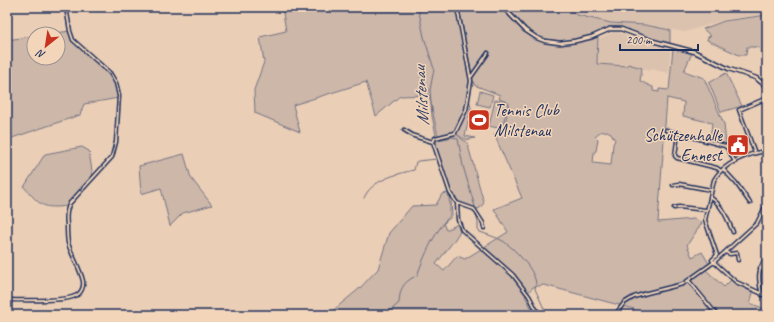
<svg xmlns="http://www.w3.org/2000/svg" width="774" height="322" font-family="Caveat,sans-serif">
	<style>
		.built { fill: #dbc2af }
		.green { fill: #ccb7a9; stroke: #747384; fill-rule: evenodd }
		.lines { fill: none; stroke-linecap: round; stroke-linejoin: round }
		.stream { stroke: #6d6d80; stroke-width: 1 }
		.minor-casing { stroke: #1b2f5e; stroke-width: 5 }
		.tertiary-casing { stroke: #1b2f5e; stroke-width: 5.5 }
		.minor { stroke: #f3d5b9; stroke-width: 2 }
		.tertiary { stroke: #f3d5b9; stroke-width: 2.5 }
		.labels { text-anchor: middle; stroke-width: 3; stroke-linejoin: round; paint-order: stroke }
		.poi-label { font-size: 17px; fill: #1b2f5e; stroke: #f3d5b9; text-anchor: start }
		.water-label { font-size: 18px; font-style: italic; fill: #364469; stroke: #f3d5b9 }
	</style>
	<rect width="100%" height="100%" fill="#eaceb5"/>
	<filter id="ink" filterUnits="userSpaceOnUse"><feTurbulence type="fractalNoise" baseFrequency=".025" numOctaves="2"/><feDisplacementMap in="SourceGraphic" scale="8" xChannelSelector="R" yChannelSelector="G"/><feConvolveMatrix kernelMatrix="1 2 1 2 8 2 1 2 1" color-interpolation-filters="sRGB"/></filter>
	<g filter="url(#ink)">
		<path class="built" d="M565,7H767V14L723,20L685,32L645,25L611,23L577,15Z
			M614,32L620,33L651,45L670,48L669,73L651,69V71L628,64L626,66L597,64L598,39Z"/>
		<path class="green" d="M282,7H457L471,77L466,110L455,133L463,140L467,142L484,203L479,209C473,208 463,205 458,202C451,197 437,150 433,138L438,136L429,95L400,96L376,116L366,82L293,105L300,132L255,113L254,90L264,62L260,37L286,31Z
			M459,7H565L577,15L611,23L645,25L670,30V44L655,40L623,28L618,27H608L607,30L598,34L597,64L626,66L628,64L642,68L640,81C645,83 649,86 653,87V91L659,92V89L669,90L673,48L692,53L684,71L704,78L724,124L726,145L721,142L710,140L712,123L683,116L684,102L667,98L658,222L694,219L702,223L687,245L692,257L702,252L711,267L706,270L724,287L731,280L753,293L750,303L767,310V315H634V309L544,285L533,287L525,296L535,315H329L330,313L360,288L378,269L389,233L412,206L436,205L442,194L448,193L450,204V216L443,223L446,230L458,224L460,231L455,239L436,264L444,271L457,256L465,259L508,232L494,209L522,198L494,134L504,130L509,103H508L502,129L489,126L495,100L507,102L499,99L500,95L474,85ZM607,131L611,133L615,140L613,144L611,165L593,163L594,152L596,151L598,139L595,136L600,132Z
			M767,15V60L766,54L761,52L758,47H747L746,55H739L707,40L708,37L711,36L703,29L724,21Z
			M70,31L73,40L107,70L114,79L119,98L84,104L80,115L9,139L7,142V40L34,36V58H58V34H49Z
			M726,73L742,106L721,112L709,83Z
			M480,91L493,95L490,107L477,104Z
			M469,98L471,108L465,136L475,138C466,141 463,139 456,133C464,122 467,111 469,98Z
			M82,147L89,151L93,178L68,206C42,209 41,206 24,187L45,154Z
			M184,154L191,178L212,205L183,213L170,226L161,188L141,194L139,166Z"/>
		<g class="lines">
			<path class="stream" d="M418,7L424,37L434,69L430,90L432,116L437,140L453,137L458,139L463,166L475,207
				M436,147L437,140
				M442,167L451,193
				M364,198C371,180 397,174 414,170L416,162L418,161L437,159
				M475,213L478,222V230L480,232C488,235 496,237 503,241C515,249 541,275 535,289L547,315
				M417,276C422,261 434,233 445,222C447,220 450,219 452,216L451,198
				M388,315L391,310L399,303C400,290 402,283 414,277"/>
			<g class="minor-casing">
				<path id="minor" d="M457,7L471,81L466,110L455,133L435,138L433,142L450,193L457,203L474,209L483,223L484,228
					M471,77L488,53
					M404,130L414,136L433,142
					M666,130L678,133
					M767,151C749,153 723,163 714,180L705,220L717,255L712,260L714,262L736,282L767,296
					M755,153L739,110L767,98
					M723,169L736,183L750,203
					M721,171L717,168L677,158L675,156L678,133L725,146L728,149L735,162
					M673,185L679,184L711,190
					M710,197C723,206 727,218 733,232
					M457,203L458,220L462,230L513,275L529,296L539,315
					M674,208L679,207L706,210
					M725,252L730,254L737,253L738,260
					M760,268L767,271
					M689,281L717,315
					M762,295C758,278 757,271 767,256
					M7,300C22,300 63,302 75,296C81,294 84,287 83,281C80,268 72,256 68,243C67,237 67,231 67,225C66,217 66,210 70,203L112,157L116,142L119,96L116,83L110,73L73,40L70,31L66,7
					M615,315L624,303L634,297L647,293L683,284L714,262L757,223L767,203"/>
			</g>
			<g class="tertiary-casing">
				<path id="tertiary" d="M503,7L525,30L537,38L545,41L560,43L575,41L592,37L610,29H621L653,41L695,52L729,69L756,78L767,87"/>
			</g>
			<use href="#minor" class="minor"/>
			<use href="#tertiary" class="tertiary"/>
		</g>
	</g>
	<defs>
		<g id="stadium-square" transform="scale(1.15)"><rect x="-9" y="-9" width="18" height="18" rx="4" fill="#c8321e" stroke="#f3d5b9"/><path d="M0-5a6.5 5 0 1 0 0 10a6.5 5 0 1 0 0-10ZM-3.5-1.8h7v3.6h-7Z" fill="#fff"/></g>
		<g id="civic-square" transform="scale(1.15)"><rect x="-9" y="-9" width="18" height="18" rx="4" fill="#c8321e" stroke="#f3d5b9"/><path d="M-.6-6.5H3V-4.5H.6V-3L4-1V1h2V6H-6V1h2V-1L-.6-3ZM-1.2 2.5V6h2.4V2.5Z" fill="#fff"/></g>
	</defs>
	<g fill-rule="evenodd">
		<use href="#stadium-square" x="479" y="120"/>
		<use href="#civic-square" x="738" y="145"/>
	</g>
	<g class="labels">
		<g class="poi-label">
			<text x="494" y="116">Tennis Club<tspan x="494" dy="20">Milstenau</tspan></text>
			<text x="722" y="141" text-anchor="end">Schützenhalle<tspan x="722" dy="20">Ennest</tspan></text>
		</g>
		<g class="water-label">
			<text transform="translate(421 96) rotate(-94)" y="6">Milstenau</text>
		</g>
	</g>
	<rect width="774" height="322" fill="none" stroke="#f3d5b9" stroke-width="24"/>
	<rect x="12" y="12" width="750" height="298" fill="none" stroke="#1b2f5e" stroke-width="1.5" filter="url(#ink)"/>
	<g transform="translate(46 46) rotate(210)"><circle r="19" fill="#f3d5b9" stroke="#9d9395"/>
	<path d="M0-3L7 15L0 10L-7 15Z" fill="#c8321e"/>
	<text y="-6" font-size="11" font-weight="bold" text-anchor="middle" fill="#1b2f5e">N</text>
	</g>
	<path d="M620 44v6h78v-6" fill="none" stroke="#1b2f5e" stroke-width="2"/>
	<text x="626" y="44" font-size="12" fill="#1b2f5e" stroke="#f3d5b9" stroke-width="3" paint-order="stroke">200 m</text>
</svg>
